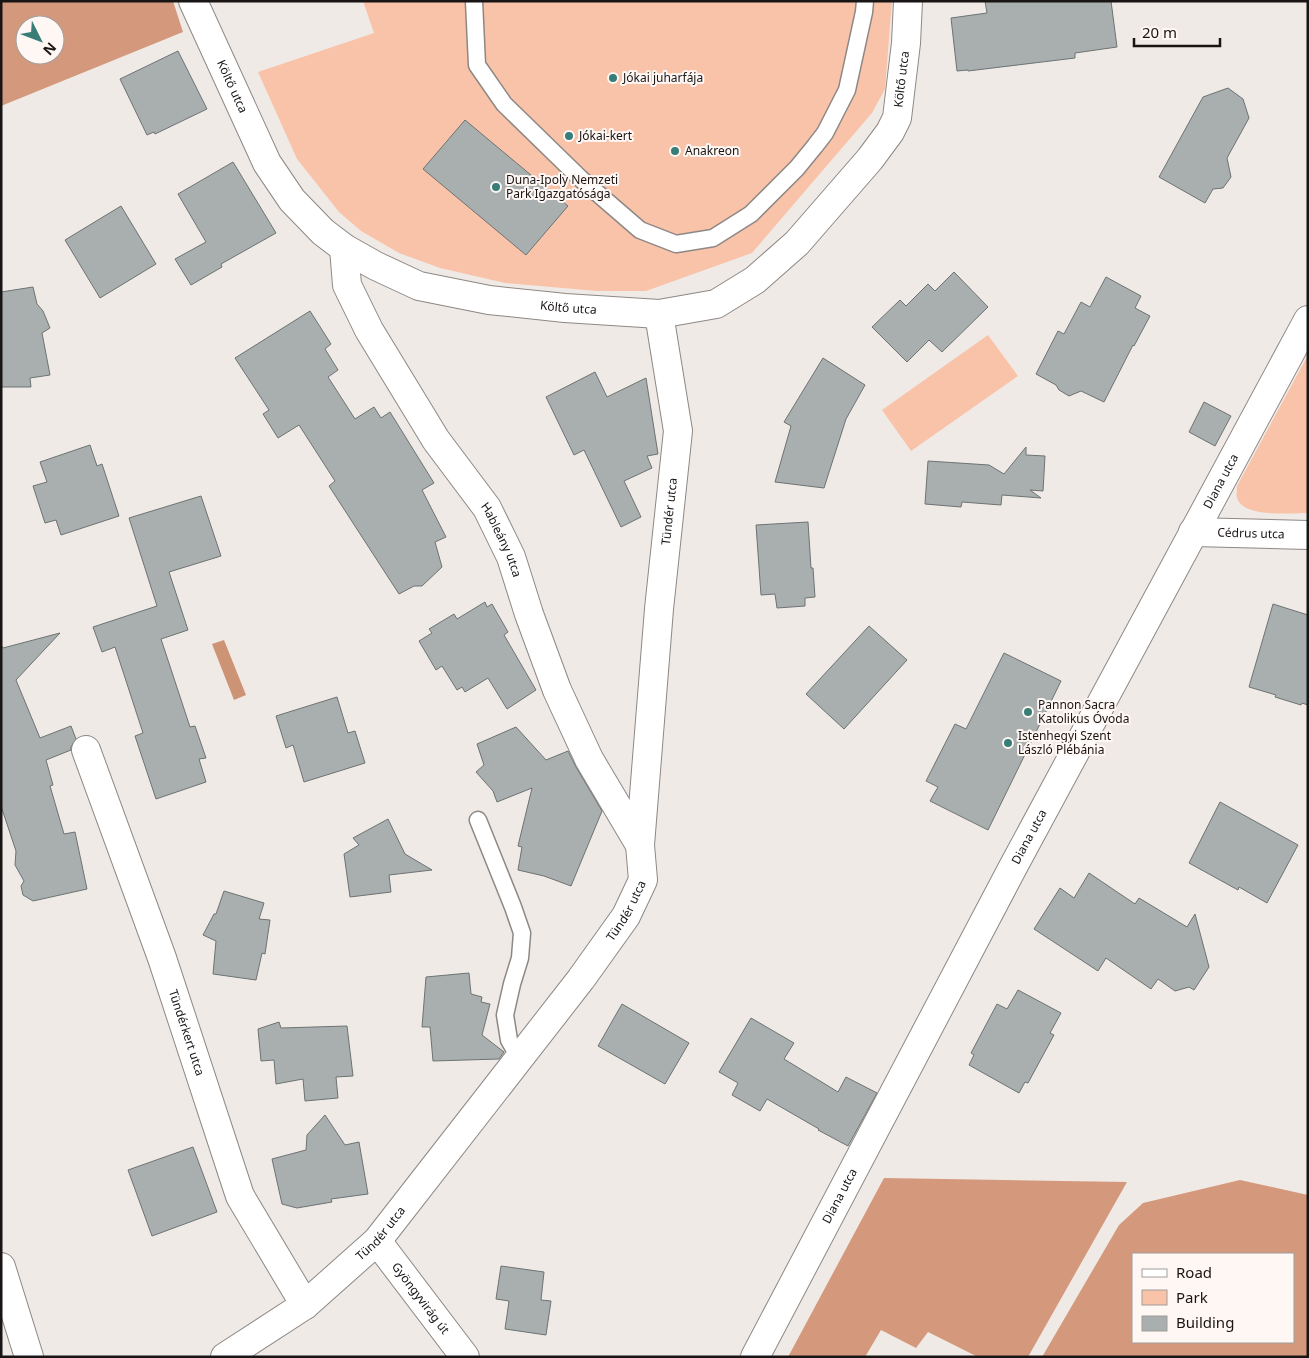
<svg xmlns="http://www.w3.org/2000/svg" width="1309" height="1358" font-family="'Noto Sans',sans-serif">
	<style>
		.green { fill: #f9c3a9 }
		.forest { fill: #d4997c; fill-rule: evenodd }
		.water { fill: #cc9375 }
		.building { fill: #a8afae; stroke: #6c7372 }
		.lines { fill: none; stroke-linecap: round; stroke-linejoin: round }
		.lane-casing { stroke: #8e8885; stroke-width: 19 }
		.street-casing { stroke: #8e8885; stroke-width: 30 }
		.lane { stroke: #fff; stroke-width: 16 }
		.street { stroke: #fff; stroke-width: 28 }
		.poi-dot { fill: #387e77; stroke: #fef7f4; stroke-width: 2 }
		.labels { text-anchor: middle; stroke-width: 4; stroke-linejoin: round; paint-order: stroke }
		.poi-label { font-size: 12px; fill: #181514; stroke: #fef7f4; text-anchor: start }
		.street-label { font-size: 12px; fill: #181514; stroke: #fef7f4 }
	</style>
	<rect width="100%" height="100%" fill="#f0eae6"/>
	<path class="green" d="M363,1H892L885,89L872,113L752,253L646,291H597L505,283L440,268L399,253L361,231L339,212L297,159L258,72L374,33Z
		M988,335L1018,376L911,451L882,410Z
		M1308,355V513C1291,513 1243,518 1237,498C1236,495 1237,490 1237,486Z"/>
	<path class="forest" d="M1,1H173L183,32L1,106ZM25,25H55V55H25Z
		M884,1178L1127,1182L1028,1357H978L928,1332L916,1348L881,1330L865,1357H788Z
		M1240,1180L1308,1195V1357H1042L1119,1225L1143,1203ZM1133,1254H1293V1342H1133Z"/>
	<path class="water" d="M224,640L246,695L234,700L212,644Z"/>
	<path class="building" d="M985,1H1111L1117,47L1075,53V58L968,71V70L957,71L951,18L987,13Z
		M178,51L207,109L155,134L154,132L147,135L120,79Z
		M1228,88L1243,99L1249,118L1227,158L1231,177L1223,188L1213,189L1205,203L1159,177L1203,97Z
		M465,120L568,206L526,255L423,169Z
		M233,162L276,233L221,264L222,267L191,285L175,259L206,242L178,194Z
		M121,206L156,264L100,298L65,240Z
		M954,272L988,307L942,352L929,340L907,362L872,327L900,300L906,306L928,284L935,291Z
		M1106,277L1141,296L1135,308L1150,316L1134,346L1133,345L1104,402L1081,391L1069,396L1059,390L1056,385L1036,374L1058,331L1064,334L1081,302L1090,307Z
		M33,287L37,304L43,311L50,328L42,333L50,375L30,378L31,387H1V292Z
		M310,311L331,344L325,349L338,370L328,377L355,419L374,407L381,418L390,412L434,483L422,490L446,537L435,542L442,567L422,586H414L399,594L329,486L335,481L299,425L278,438L263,414L269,410L235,358Z
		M823,358L865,385L846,419L824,488L775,482L791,426L784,422Z
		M595,372L607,397L646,378L658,454L647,456L652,468L624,481L641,517L621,527L584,450L574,455L546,397Z
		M1204,402L1231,416L1215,446L1189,432Z
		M90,445L97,466L102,464L119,516L61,535L56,520L45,523L33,486L47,482L40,462Z
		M1026,447V455L1045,456L1043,491L1030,490L1041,498L1002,495L1001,505L962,502L961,507L925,504L928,461L989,465L1004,474Z
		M201,496L221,556L169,572L188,630L161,639L190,727L195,726L206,758L199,759L206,782L156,799L135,736L143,733L115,647L102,652L93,627L157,606L129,518Z
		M808,522L811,568H813L815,597L805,598V606L777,608L775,594L761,595L756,525Z
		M485,602L487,607L492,604L508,632L504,635L536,690L507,709L488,678L465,692L462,687L457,690L442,666L436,670L419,641L432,633L429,629L454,614L457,619Z
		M1273,604L1308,615V705L1302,703L1301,705L1275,697L1276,695L1249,687Z
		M869,626L907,660L844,729L806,694Z
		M60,633L16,680L40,738L71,726L76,739L71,747V750L46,760L53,785L50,786L64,834L75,832L87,889L33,901L23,895L21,886L24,881L15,865L16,851L1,806V645L3,648Z
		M1004,653L1061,681L988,830L930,801L938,787L926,781L955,724L966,729Z
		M337,697L348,733L355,731L365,763L304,782L293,745L286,748L276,716Z
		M516,727L546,760L568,751L576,767L602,811L571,886L544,876L518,870L522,847L518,846L532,788L497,802L493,791L476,772L484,765L477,744Z
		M1220,802L1298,845L1267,903L1239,887L1238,890L1189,863Z
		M388,819L405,854L432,870L389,875L391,892L350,897L344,854L359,845L353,838Z
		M1089,873L1135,904L1139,898L1187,927L1195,914L1209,967L1194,990L1189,987L1175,991L1158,979L1151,989L1106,958L1098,971L1034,929L1060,888L1074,898Z
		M224,891L264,903L259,919L270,920L265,954L262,953L256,980L213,974L216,941L203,935L214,914H216Z
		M469,973L471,994L482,997L481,1002L490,1004L482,1035L504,1052L499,1059L433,1061L430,1027H422L426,977Z
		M1018,990L1061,1013L1050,1033L1054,1035L1028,1083L1025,1082L1019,1093L969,1065L974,1055L971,1053L997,1004L1007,1009Z
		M622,1004L689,1043L665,1084L598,1046Z
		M751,1018L794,1043L784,1059L838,1092L846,1077L877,1093L848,1146L818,1130L819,1129L767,1099L760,1111L732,1095L738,1083L719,1072Z
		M279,1022L281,1028L347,1026L353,1076L336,1077L338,1098L305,1101L303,1079L276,1084L274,1060L261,1061L258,1029Z
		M325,1115L345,1145L359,1142L368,1194L331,1199L332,1202L297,1208L282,1204L272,1159L306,1150L307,1135Z
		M193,1147L217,1212L152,1236L128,1170Z
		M501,1266L544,1272L541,1300L551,1301L546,1335L505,1329L509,1301L496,1299Z"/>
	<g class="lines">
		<g class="lane-casing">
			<path id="lane" d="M474,1L477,65L504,104L581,179L640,230L676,244L713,238L751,214L797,168L815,146L825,133L847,90L864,12L865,1
				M478,820L513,907L522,933L520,958L512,984L505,1015L509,1040L520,1059"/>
		</g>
		<g class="street-casing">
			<g id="street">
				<path id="s1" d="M193,1L267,163L292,200L323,232L344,248L376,266L419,286L489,300L565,308L659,314L716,304L755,280L797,243L870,159L890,132L897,118L906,43L908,1"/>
				<path id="s2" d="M344,248L347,285L369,330L436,440L487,508L511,557L529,614L557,690L589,759L640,845"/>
				<path id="s3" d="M1193,532L1308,535"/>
				<path id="s4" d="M86,750L162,958L240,1196L305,1305"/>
				<path id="s5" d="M377,1241L465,1357"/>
				<path d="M1,1267L29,1357"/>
				<path id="s6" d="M225,1357L305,1305L377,1241L581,979L626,916L643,880L640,845L659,609L678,431L659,314"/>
				<path id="s7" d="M755,1357L1013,867L1308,320"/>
			</g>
		</g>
		<use href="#lane" class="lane"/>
		<use href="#street" class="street"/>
	</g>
	<g class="poi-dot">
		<circle cx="613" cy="78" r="5"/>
		<circle cx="569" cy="136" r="5"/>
		<circle cx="675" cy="151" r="5"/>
		<circle cx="496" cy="187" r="5"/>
		<circle cx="1028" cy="712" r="5"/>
		<circle cx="1008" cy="743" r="5"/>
	</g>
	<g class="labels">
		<g class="poi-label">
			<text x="623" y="82">Jókai juharfája</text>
			<text x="579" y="140">Jókai-kert</text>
			<text x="685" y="155">Anakreon</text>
			<text x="506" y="184">Duna-Ipoly Nemzeti<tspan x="506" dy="14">Park Igazgatósága</tspan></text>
			<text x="1038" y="709">Pannon Sacra<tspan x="1038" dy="14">Katolikus Óvoda</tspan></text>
			<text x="1018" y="740">Istenhegyi Szent<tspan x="1018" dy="14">László Plébánia</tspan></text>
		</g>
		<g class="street-label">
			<text dy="4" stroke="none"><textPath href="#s1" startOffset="979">Költő utca</textPath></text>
			<text dy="4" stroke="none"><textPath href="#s1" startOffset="94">Költő utca</textPath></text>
			<text dy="4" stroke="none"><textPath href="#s1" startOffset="529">Költő utca</textPath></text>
			<text dy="4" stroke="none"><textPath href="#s7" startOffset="992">Diana utca</textPath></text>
			<text dy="4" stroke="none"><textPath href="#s6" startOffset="1011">Tündér utca</textPath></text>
			<text dy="4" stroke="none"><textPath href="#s3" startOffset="58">Cédrus utca</textPath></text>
			<text dy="4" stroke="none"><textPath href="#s2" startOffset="336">Hableány utca</textPath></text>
			<text dy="4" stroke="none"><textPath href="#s7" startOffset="588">Diana utca</textPath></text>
			<text dy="4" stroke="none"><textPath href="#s6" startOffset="606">Tündér utca</textPath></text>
			<text dy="4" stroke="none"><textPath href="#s4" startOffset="300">Tündérkert utca</textPath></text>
			<text dy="4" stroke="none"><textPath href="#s7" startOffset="182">Diana utca</textPath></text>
			<text dy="4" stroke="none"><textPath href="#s6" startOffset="200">Tündér utca</textPath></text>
			<text dy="4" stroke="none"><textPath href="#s5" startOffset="72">Gyöngyvirág út</textPath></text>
		</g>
	</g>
	<rect width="1309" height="1358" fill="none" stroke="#181514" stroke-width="5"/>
	<rect x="1132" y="1253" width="162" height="90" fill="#fef7f4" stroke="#a29d9a"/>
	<rect x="1142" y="1269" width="25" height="8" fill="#ffffff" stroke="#a29d9a"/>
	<text x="1176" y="1278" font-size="15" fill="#181514">Road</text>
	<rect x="1142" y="1290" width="25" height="15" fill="#f9c3a9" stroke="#a29d9a"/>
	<text x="1176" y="1303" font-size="15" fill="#181514">Park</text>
	<rect x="1142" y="1316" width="25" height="15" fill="#a8afae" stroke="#a29d9a"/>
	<text x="1176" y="1328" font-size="15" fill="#181514">Building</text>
	<g transform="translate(40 40) rotate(132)"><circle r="24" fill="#fef7f4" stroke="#a29d9a"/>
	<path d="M0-4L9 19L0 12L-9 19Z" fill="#387e77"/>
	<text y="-8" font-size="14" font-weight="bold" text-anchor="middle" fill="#181514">N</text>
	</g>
	<path d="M1134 38v8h86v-8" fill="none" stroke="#181514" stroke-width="2.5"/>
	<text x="1142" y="38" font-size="15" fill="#181514" stroke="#fef7f4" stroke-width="4" paint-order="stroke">20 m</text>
</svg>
